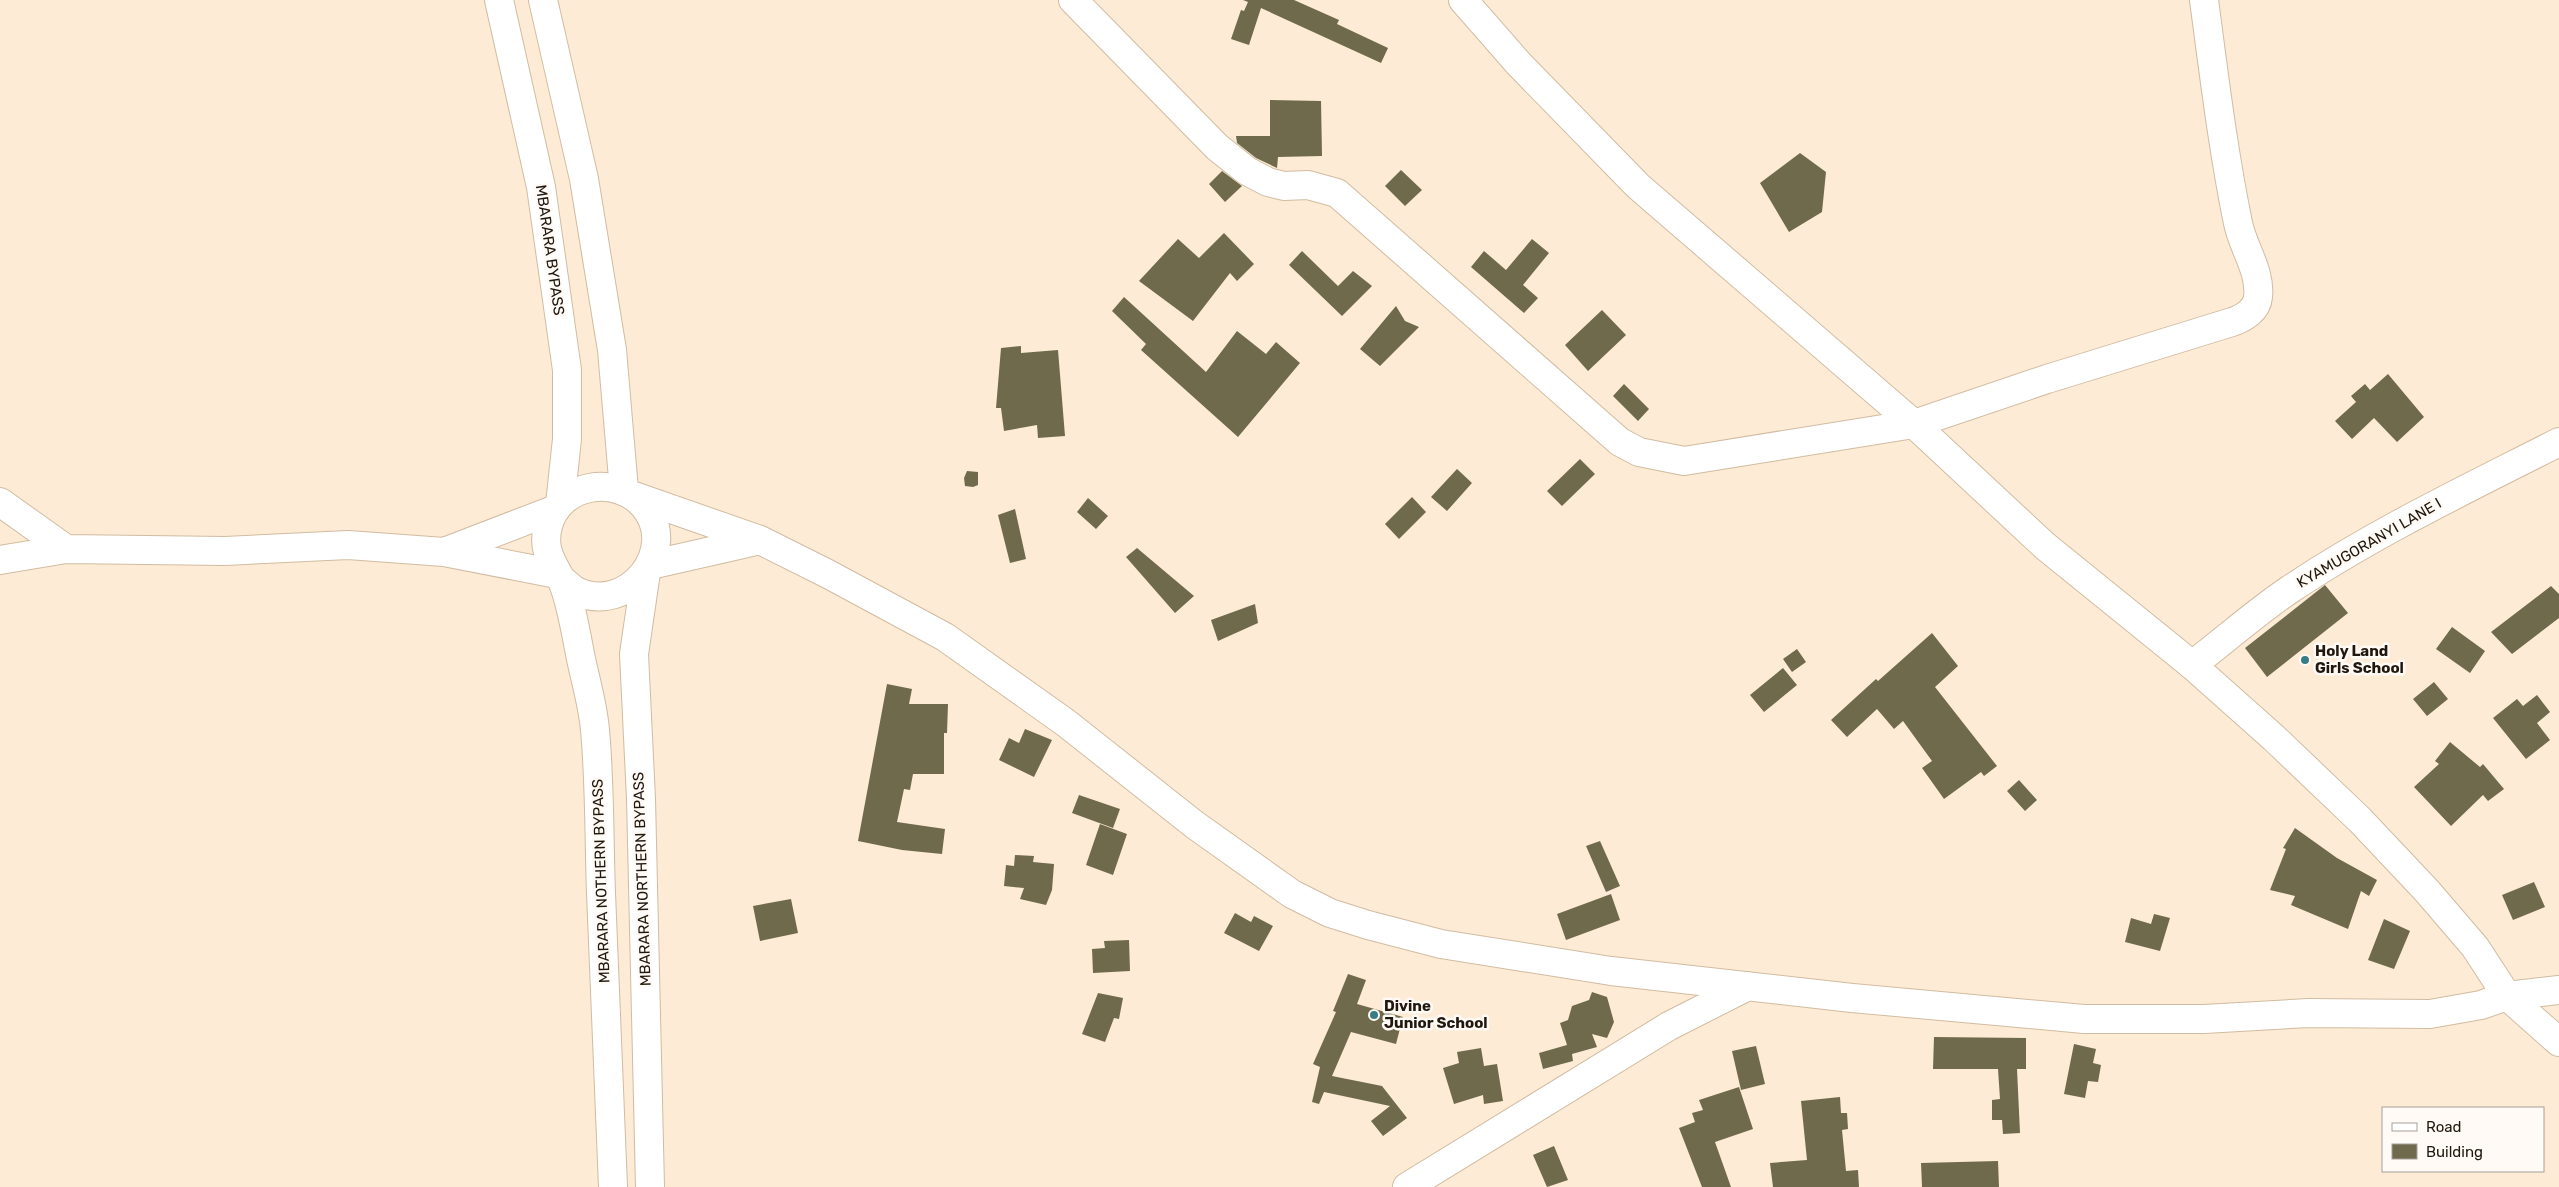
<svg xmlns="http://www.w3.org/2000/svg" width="2559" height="1187" font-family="Rubik,sans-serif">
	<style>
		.building { fill: #6f6a4c }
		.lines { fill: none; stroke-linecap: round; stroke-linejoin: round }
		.minor-casing { stroke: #d1bca1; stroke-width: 30 }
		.major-casing { stroke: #d1bca1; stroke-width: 30 }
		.highway-casing { stroke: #d1bca1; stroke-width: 30 }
		.minor { stroke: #fff; stroke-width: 28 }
		.major { stroke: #fff; stroke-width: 28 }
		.highway { stroke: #fff; stroke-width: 28 }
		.poi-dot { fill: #367d86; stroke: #fffaf5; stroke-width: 2 }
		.labels { text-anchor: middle; stroke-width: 5; stroke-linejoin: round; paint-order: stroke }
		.street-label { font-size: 15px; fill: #20180e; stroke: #fffaf5 }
		.poi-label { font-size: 15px; font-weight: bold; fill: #20180e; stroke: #fffaf5; text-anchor: start }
	</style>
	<rect width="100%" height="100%" fill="#fdebd5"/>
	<path class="building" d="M1243,0H1294L1339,20L1337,24L1388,48L1381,63L1261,8L1249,45L1231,39L1241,10L1244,11L1248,2Z
		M1270,100L1321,101L1322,156L1278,157L1277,168L1256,158L1237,143L1236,136H1270Z
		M1800,153L1826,172L1822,212L1789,232L1760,183Z
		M1401,170L1422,190L1405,206L1385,186Z
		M1222,171L1242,186L1225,202L1209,184Z
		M1224,233L1254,264L1237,281L1230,273L1193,321L1139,281L1178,239L1199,258Z
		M1532,239L1549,253L1523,285L1538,298L1524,313L1471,267L1484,251L1506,270Z
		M1302,251L1338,286L1353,271L1372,286L1342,316L1289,265Z
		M1124,297L1206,372L1237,331L1266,354L1276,342L1300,363L1238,437L1141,350L1146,344L1112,311Z
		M1396,306L1405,321L1419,327L1380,366L1360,349Z
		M1602,310L1626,335L1588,371L1565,345Z
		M1021,346V353L1058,350L1065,436L1038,438L1037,425L1004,431L1001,408H996L1001,348Z
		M2388,374L2424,417L2397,442L2374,418L2352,439L2335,421L2356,402L2351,396L2365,384L2370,390Z
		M1624,384L1649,409L1638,421L1613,396Z
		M1580,459L1595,474L1562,506L1547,491Z
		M1457,469L1472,483L1447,511L1431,497Z
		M967,471L978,472V485L973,487L965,486L964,478Z
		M1412,497L1426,512L1399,539L1385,524Z
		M1088,498L1108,516L1096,529L1077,512Z
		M1015,509L1026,559L1010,563L998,515Z
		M1137,548L1194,596L1175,613L1126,557Z
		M2325,585L2348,613L2267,677L2245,648Z
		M2551,586L2559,594V618L2512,654L2491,632Z
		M1255,604L1258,623L1218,641L1211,620Z
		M2452,627L2485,651L2470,673L2436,649Z
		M1932,633L1958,666L1935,687L1997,766L1984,776L1981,772L1944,799L1922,768L1932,761L1903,721L1894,729L1877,709L1847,737L1831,720L1876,679L1878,681Z
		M1797,649L1806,662L1792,672L1783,659Z
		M1783,668L1797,685L1764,712L1750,695Z
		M2434,682L2448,699L2427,716L2413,699Z
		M887,684L912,689L909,704H948L947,733H944V774H913L910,790L904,789L897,822L945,829L942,854L902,850L858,841Z
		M2537,695L2550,712L2537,723L2550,740L2526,759L2493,718L2517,699L2523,706Z
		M1025,729L1052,740L1034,777L999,760L1009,738L1019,743Z
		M2450,742L2480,767L2483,764L2504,789L2488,801L2483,795L2451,826L2414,787L2439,764L2435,761Z
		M2019,780L2037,800L2025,811L2007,791Z
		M1079,795L1120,809L1113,828L1072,813Z
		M1100,824L1127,834L1113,875L1086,865Z
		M2295,828L2337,858L2377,880L2369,896L2361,891L2348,929L2291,905L2295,896L2270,890L2286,849L2283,848Z
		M1600,841L1620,886L1606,892L1586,846Z
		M1015,855L1034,856L1033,862L1054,864L1052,890L1046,905L1020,899L1024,888L1004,886L1006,865L1014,866Z
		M2534,882L2545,907L2513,920L2502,895Z
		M1611,894L1620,920L1566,940L1557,914Z
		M791,899L798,933L760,941L753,906Z
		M1235,913L1251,922L1254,916L1273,926L1259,951L1224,933Z
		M2154,914L2170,918L2160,951L2125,942L2131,918L2151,924Z
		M2384,919L2410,931L2394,969L2368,960Z
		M1129,940L1130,971L1093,973L1092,949L1105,948L1104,941Z
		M1348,974L1366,980L1357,1004L1403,1017L1396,1044L1351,1032L1332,1076L1382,1086L1407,1118L1383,1136L1371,1121L1390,1106L1324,1092L1319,1104L1312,1102L1320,1067L1313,1064L1336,1012L1333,1011Z
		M1592,992L1607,997L1614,1022L1607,1038L1592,1034L1597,1047L1572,1054L1573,1061L1543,1069L1539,1053L1567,1045L1560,1023L1568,1020L1572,1006L1589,1000Z
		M1098,993L1123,998L1119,1019L1114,1018L1105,1042L1082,1034Z
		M1934,1037L2026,1038V1069H2017L2020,1133L2003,1134L2002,1120H1992V1100L2000,1099L1998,1069H1933Z
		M2074,1044L2096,1049L2093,1063L2101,1065L2098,1082L2088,1081L2085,1098L2064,1094Z
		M1756,1046L1765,1084L1741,1090L1732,1051Z
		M1481,1048L1484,1066L1497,1064L1503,1101L1484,1104L1483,1095L1454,1104L1443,1068L1459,1063L1457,1052Z
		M1739,1087L1753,1129L1715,1142L1731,1187H1702L1679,1128L1695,1122L1692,1113L1703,1110L1699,1100Z
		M1840,1097L1841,1113H1847L1848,1129L1842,1130L1846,1171L1858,1170L1859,1187H1773L1770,1163L1807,1160L1801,1101Z
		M1554,1146L1568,1180L1547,1187L1533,1155Z
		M1998,1161L1999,1187H1922L1921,1163Z"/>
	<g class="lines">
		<g class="minor-casing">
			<path id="minor" d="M1073,0L1217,147L1247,171L1268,182L1284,186L1308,185L1337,193L1620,442L1639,452L1684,461L1914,424L2047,379L2232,322C2244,318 2257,310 2258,297C2261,271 2243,248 2238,223C2223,150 2214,75 2204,0
				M634,496L760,540L828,574L945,637L1066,723L1195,825L1292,894L1330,913L1368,925L1441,944L1611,971L1852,998L2084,1019H2204L2308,1013L2430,1014L2481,1005L2507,996L2559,990
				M0,502L66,549
				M444,552L556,509
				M0,560L66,549L225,551L348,545L444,552L557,574
				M650,565L760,540
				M2192,665C2224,641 2255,613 2289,590C2374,533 2467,489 2559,442
				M1407,1187L1669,1026L1748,986"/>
		</g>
		<g class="major-casing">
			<path id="major" d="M1463,0L1519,64L1638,186L1914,424L2045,546L2192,665L2274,738L2360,820L2427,891L2475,947L2507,996L2559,1042"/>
		</g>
		<g class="highway-casing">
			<path id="highway" d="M499,0L541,187L567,370V439L560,504
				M543,0L584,179L612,350L624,490
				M646,572L634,654L641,799L650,1187
				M561,579C566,583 571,588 576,591C627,616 681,550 644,506C617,474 559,483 548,526C542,548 551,561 561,579C570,596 577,639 581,659C586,682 593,706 595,730C600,784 599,839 601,893C605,991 609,1089 613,1187"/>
		</g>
		<use href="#minor" class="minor"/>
		<use href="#major" class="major"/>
		<use href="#highway" class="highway"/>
	</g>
	<g class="poi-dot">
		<circle cx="2305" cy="660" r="5"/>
		<circle cx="1374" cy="1015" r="5"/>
	</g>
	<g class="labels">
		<g class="street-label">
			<text transform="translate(550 250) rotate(82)" y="5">MBARARA BYPASS</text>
			<text transform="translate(2369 543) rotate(-30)" y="5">KYAMUGORANYI LANE I</text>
			<text transform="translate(642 879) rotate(-92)" y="5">MBARARA NORTHERN BYPASS</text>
			<text transform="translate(601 881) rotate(-92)" y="5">MBARARA NOTHERN BYPASS</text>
		</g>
		<g class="poi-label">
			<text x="2315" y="656">Holy Land<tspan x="2315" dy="17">Girls School</tspan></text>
			<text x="1384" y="1011">Divine<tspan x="1384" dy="17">Junior School</tspan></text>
		</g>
	</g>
	<rect x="2382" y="1107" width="162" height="65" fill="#fffaf5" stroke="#a6a099"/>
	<rect x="2392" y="1123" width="25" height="8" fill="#ffffff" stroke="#a6a099"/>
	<text x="2426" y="1132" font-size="15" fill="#20180e">Road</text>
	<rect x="2392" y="1144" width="25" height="15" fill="#6f6a4c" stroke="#a6a099"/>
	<text x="2426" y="1157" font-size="15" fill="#20180e">Building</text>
</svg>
